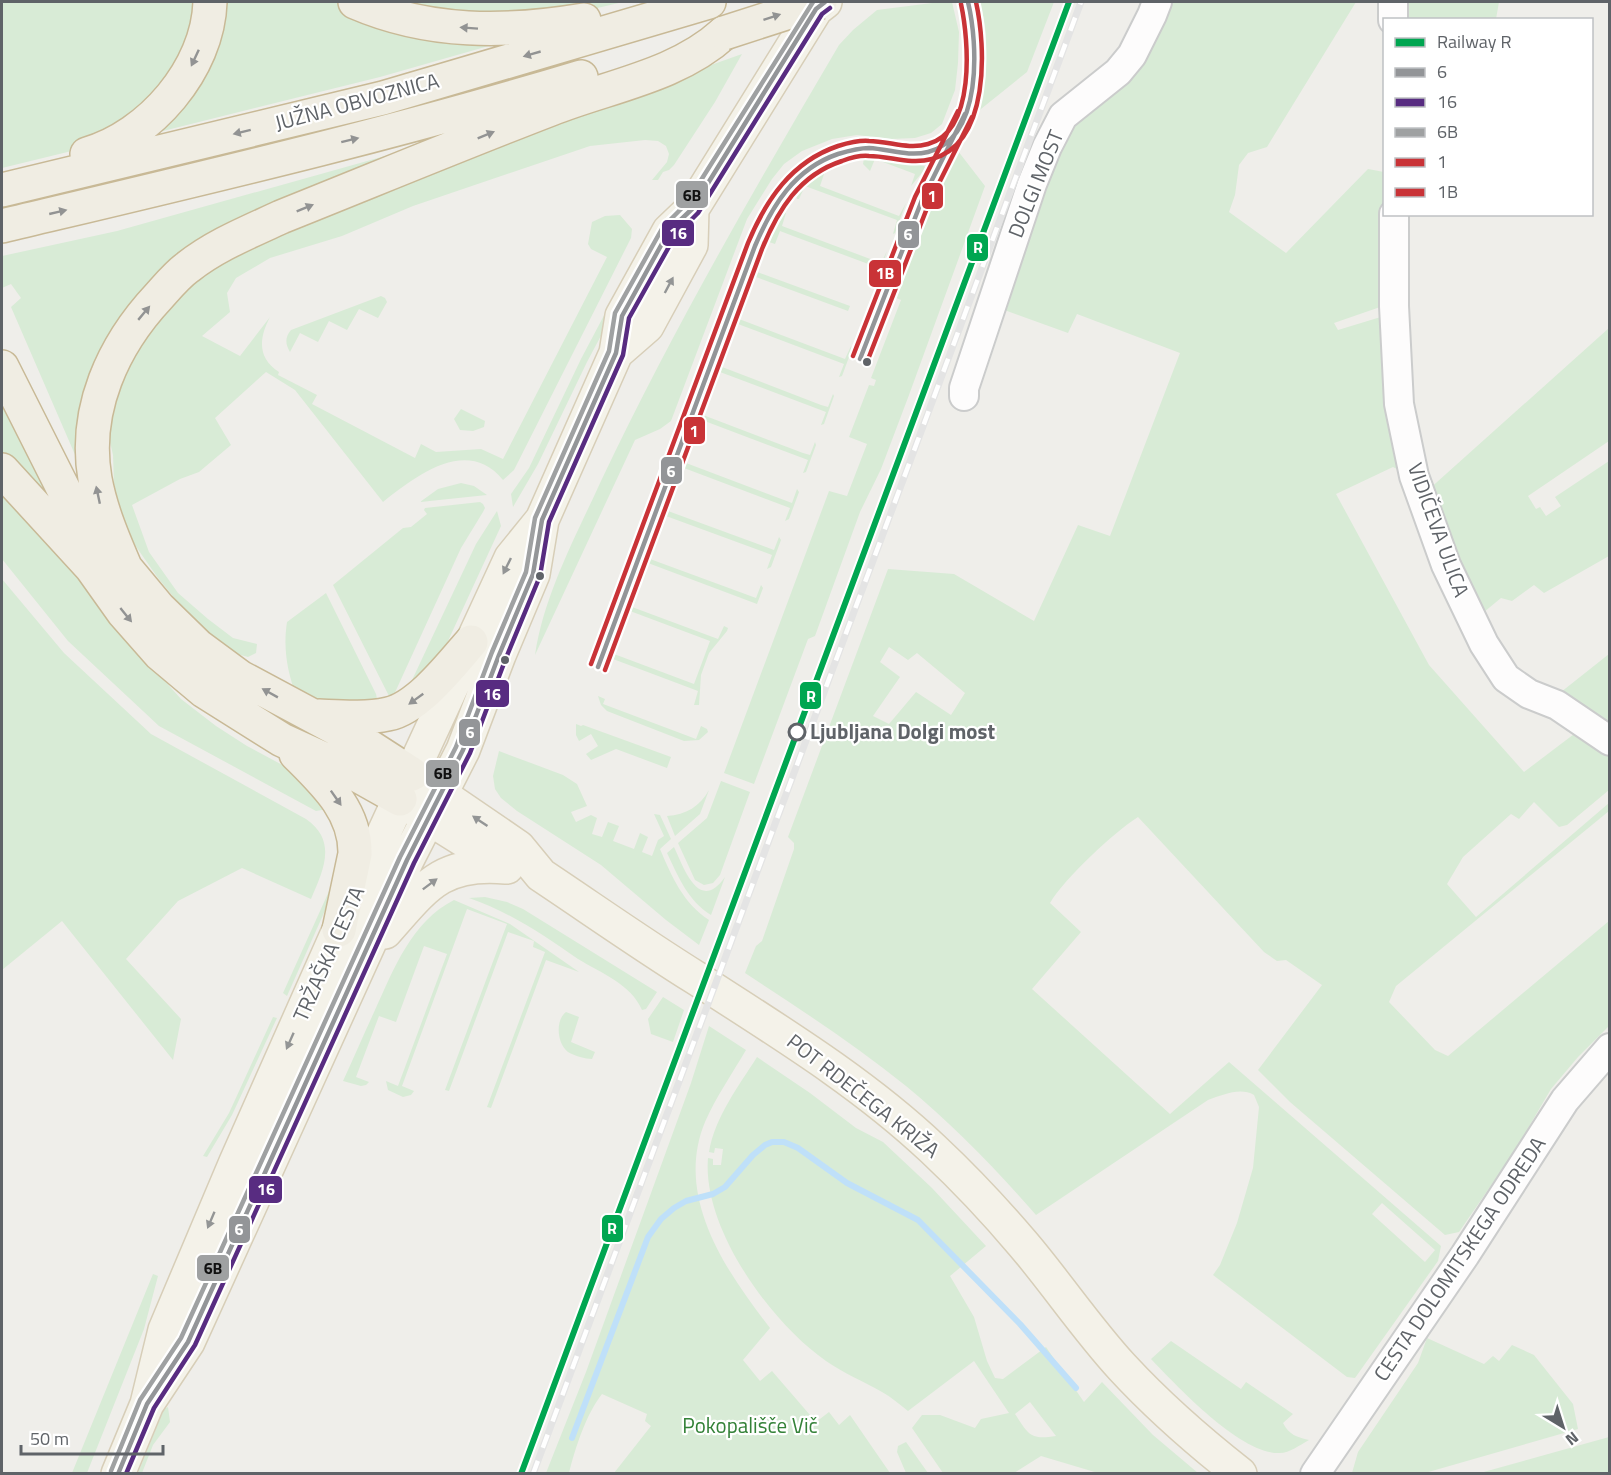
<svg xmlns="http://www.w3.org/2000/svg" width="1611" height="1475" font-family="'Titillium Web',sans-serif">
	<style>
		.green { fill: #d8ebd6; fill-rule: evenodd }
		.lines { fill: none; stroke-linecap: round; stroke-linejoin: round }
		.stream { stroke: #bfe0f9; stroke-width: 6 }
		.minor-casing { stroke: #cbcccc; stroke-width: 32 }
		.major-casing { stroke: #d7ceb8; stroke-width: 36 }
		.highway-casing { stroke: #c8b996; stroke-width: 36 }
		.minor { stroke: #fdfcfc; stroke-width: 28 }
		.major { stroke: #f4f2e9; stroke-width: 33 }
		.highway { stroke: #f0ede3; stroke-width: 33 }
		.rail-casing { stroke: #e4e4e4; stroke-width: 7 }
		.rail { stroke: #fff; stroke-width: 4.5; stroke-dasharray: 14; stroke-linecap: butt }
		.highway-bridge-casing { stroke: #c8b996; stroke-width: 36; stroke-linecap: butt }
		.highway-bridge { stroke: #f0ede3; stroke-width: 33 }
		.bus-1-casing { stroke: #fff; stroke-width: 9 }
		.bus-2-casing { stroke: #fff; stroke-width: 9 }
		.bus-3-casing { stroke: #fff; stroke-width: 9 }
		.bus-4-casing { stroke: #fff; stroke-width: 9 }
		.bus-5-casing { stroke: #fff; stroke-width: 9 }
		.bus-1 { stroke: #939598; stroke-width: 4.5 }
		.bus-2 { stroke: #582c81; stroke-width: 4.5 }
		.bus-3 { stroke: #9fa1a2; stroke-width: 4.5 }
		.bus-4 { stroke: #c93337; stroke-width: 4.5 }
		.bus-5 { stroke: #c93337; stroke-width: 4.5 }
		.rail-1-casing { stroke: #fff; stroke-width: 10 }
		.rail-1 { stroke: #00a651; stroke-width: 6 }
		.oneway { fill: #929393 }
		.oneway2 { fill: #939595 }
		.bus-dot { fill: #5f6368; stroke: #fff; stroke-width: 2 }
		.stop-dot { fill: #fff; stroke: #5f6368; stroke-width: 3 }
		.labels { text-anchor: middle; stroke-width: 4.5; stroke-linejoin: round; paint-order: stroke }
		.street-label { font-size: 21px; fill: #5f6368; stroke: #fff }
		.stop-label { font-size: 21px; font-weight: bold; fill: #5f6368; stroke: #fff; text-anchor: start }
		.park-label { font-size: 21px; fill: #348238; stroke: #fff }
		.line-badge { stroke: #fff; stroke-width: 2 }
		.badge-label { font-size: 16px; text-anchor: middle; font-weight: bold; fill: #fff }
		.pale-badge-label { font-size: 16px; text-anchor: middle; font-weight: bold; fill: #111 }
	</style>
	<rect width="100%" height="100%" fill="#efeeea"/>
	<path class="green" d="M2,2H201L200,12L162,93L88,147L2,168Z
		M218,2H336L381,19L499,43L380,77L143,136Z
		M384,2H623L559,17L525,21Z
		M940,2H952L959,32L958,63L955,90L942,124L931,133L915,138L891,139L857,135L832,139L802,151L784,164L772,179L747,219L671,421L660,429L635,440L535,655C544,594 576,536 601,481C672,331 755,188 839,45L853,30L877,10Z
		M979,2H1054L1027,72L976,113C985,77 992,37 979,2Z
		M1161,2H1356L1267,147L1248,153L1239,165L1235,195L1229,212L1286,253L1368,169L1384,172L1383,306L1334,323L1338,330L1384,316L1407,474L1393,467L1336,494L1429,665L1524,772L1582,728L1610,749L1609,790L1567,825L1559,827L1534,802L1519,819L1511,814L1463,857L1447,884L1476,917L1609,803V811L1396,986L1389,1002L1435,1050L1448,1056L1609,921V1026L1578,1057L1551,1089L1514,1152L1459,1232L1445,1235L1290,1102L1258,1070L1322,985L1286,960L1277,961L1264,952L1138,817C1114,832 1064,879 1050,903L1081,932L1032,989L1170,1114L1229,1062L1441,1246L1438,1261L1355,1378L1347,1377L1213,1275L1220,1265L1237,1223L1253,1168L1259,1107L1254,1095C1240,1087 1223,1095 1208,1100L1036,1215C996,1169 953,1125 906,1086C855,1045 800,1009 745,973L756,946L762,941L794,849V843L788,837L888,569L954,574L1034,621L1078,525L1110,536L1180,353L1077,314L1068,333L999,308L1052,149ZM889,647L908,660L917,653L965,693L951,715L916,692L889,724L873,716L900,677L880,662ZM1382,1203L1435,1250L1425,1262L1372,1214Z
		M1400,2H1499L1496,19L1400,20Z
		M742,54L715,102L674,165L669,170L663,172L658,180H652L667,162L669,154L666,146L658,141L645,140L590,146L413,206L342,236L270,258L236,278L227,293L230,312L202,336L240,356L270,317C259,338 257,358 279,372L278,375L317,395L312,404L415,458L421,444L436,452L481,449L503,459L607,257L591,249L588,244L592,222L605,216L620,215L632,229L631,238L514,470L503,480C467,436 416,476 383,502L295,390L266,372L215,418L231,445L199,472L180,479L132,505L149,552L178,593L208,619L233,638L257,644L256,653L248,657L237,654L217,641L180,605L158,578L130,538L118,503L114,484L113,455L105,420L147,321L230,252L680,76Z
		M423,143L192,253L76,457L11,307L21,298L11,284L2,288V256L117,231L385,156Z
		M958,151L985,186L909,395L881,469L860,512L815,636L808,639L754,784L724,773L829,491L847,496L867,444L849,437L869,385L874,386L876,380L871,378L901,300L894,297L932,199Z
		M871,154L924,166L926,168L911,186L915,174L875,159L870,171L863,164L864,158Z
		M822,169L824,174L820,186L899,216L906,203L895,233L893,234L897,220L805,186L799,199H797L795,192L804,182Z
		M783,212L786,213L782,226L881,263L887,251L877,281L875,282L879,268L793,236L780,231L775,244L769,242L768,236Z
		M638,251L641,253L636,270L587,362L538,464L513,507L511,494L529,468L581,359Z
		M762,258L757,272L850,306L848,311L756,277L749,289L759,259Z
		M381,296L385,298L387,302L378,318L359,309L347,330L329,321L318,342L300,333L290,352C285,344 285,337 291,330Z
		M744,306L739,319L845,359L851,346L852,349L842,376L839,377L844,364L738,324L732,337L731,335L741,307Z
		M1609,328V441L1528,496L1536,509L1540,507L1546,516L1561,506L1555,497L1609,461V556L1544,593L1534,585L1512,601L1501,598L1478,617L1427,491Z
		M726,354L722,367L821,405L828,407L833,394L834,396L824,424L821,425L826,412L720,372L714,385L713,382L723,355Z
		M2,395L71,532L2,459Z
		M707,401L703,415L803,453L810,455L815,442L816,445L806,472L803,473L808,460L702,420L696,433L695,430Z
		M461,409L485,421L484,427L473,431L460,430L454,419Z
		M691,450L686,463L792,503L797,489L799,492L789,519L785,521L790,508L684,468L678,481L677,479L687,451Z
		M461,483L474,486L487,495L420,502L438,489Z
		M2,489L66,560L110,620L181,699L216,726L247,746L288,768L333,808L316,811L159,726L68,641L2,559Z
		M672,497L668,511L774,550L779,537L781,540L771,567L767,569L772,555L666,516L661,529L659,526L669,499Z
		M480,502L483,504L485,508L483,512L461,548L392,699L390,698L333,585L403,528L411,527L427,514L424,510L425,508Z
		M497,511L501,526L436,667L405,695L476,544Z
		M655,545L650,559L756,598L761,585L763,588L757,604L648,563L643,577L641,574L651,547Z
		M2,579L64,653L151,734L306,819C338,841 323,871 311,899L242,868L178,901L126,959L181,1019L173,1060L62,921L2,970Z
		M326,593L376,694L378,704L336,710L296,695C287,671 283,647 287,622Z
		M636,593L632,607L718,639L724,626L728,628L727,631L709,653L701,675L699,705H694L698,691L613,659L607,673L606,671L616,642L618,641L614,654L694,684L710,641L630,611L624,624L623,621Z
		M1609,654V734L1556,696Z
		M598,696L605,699L603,704L696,739L701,726L707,729L708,732L699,740L684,741L607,711L601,705Z
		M576,724L581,726L583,725L671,757L667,768L616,749L591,760L586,754L598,746L591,734L579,741L576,735Z
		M499,751L563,775L577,784L587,806L571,812L576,822L591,815L597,818L592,834L602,837L608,822L619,826L613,841L634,849L640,833L648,837L642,852L652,856L658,840L664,836L654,814L660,815L671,839L660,849C672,877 683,903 709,920L699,945L666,920L601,865L517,811L501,798L495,789L493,776Z
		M721,781L750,792L720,875L713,883L704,885L695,880L678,843L707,818Z
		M709,790L700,814L675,836L667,816C686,815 700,806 709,790Z
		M341,830L346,845L343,870L287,996L283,993L339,869C341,857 335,840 341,830Z
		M674,847C684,868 699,914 725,877L711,915C688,901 678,876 667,853Z
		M485,897L507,902L523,909L657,992L646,1009L642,1010C631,984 601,973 578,959C543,935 510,912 469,898Z
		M454,900L510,924L579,972L546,960L491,1108L487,1107L545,952L533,947L534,941L508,932L449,1091L445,1090L507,924L467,909L402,1086L414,1091L411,1095L403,1097L388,1090L386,1081L398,1086L447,954L424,946L396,1022L379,1016L356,1077L369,1082L366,1085L361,1086L343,1081C354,1057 364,1034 375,1010C394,969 411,922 454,900Z
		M663,997L684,1010L673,1042L651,1034L648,1019Z
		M566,1012L579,1017L571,1042L595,1052L592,1059C585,1059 575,1056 568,1052C557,1044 555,1020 566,1012Z
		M273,1017L277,1018L232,1115L207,1157L203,1156L229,1113Z
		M709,1026L746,1050C732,1074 716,1097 705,1122C674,1197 726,1271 770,1328L743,1360L760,1381L772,1371L816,1422L829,1412L839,1425L850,1415L890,1473H614L651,1426L645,1421L647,1414L602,1394C586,1414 575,1449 569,1473H546L586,1372L691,1083Z
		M757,1057L810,1093L856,1128L883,1142L932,1188L986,1246L950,1276L974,1317L987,1361L995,1378L1003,1379L1046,1347L1084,1402L1102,1382L1153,1435L1198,1473H1098L1041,1456L1014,1473H943L912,1428L922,1415H940L975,1428L981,1419L1009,1413L974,1361L908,1411C899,1404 891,1397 882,1392C863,1381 843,1373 826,1361C771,1323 702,1228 708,1158L713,1159V1165H721L723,1149L715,1148L714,1153L709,1152C715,1117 738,1087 757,1057ZM1030,1402L1056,1436C1030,1440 1029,1435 1015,1414Z
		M153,1274L158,1276L144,1329L87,1473H72Z
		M1427,1338L1484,1364L1493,1356L1499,1361L1512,1345L1534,1355L1573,1404L1578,1429L1425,1473H1352L1358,1452L1418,1363Z
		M1171,1341L1241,1389L1246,1382L1293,1414L1283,1423C1289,1435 1297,1437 1309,1440C1300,1445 1289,1453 1280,1453C1241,1455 1177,1386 1151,1359Z
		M168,1407L170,1422L153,1445L142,1473H138L164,1409Z
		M1609,1437V1473H1480Z
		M906,1442L928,1473H906L897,1452L898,1446Z"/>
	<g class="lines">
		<path class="stream" d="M572,1438L648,1237L661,1219L674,1208L686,1201L713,1194L725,1187L753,1155L765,1145L772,1142H784L798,1148L847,1183L918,1220L1020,1324L1076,1388"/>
		<g class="minor-casing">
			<path id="minor" d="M1393,2V20
				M1394,214V306L1399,404L1414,476L1446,565L1484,644L1506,678L1529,694L1557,705L1610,741
				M964,396V388L1032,184L1047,147L1063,116L1118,72L1132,55L1152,15L1157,2
				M1315,1474L1465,1255L1565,1100L1610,1048"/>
		</g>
		<g class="major-casing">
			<path id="major" d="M616,353L647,326L691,245L692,209
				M423,782L518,847L541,875C592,909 643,945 696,978C778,1031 862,1082 933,1149C965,1179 995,1211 1023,1244C1057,1284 1087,1329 1122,1367C1158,1406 1198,1441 1240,1474
				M411,807L507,867
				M385,932C425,887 441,861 506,867
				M147,1404L188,1342L407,860L463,750L499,655L533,574L542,520L616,353L622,316L669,231L692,209L816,9L825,2
				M118,1474L147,1404L165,1330L236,1162L339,930L511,558L541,521"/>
		</g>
		<g class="highway-casing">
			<path id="highway" d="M355,2C429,34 506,33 584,20
				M87,154C150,136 208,69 210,2
				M2,190L383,98L709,2
				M2,226C195,180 390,135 581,77
				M2,367L69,500L76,520
				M2,470L91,567L123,612L160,654L204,691L282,740L352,772L400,799
				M69,500L159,608L198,646L240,677L367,745L412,774
				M126,569C113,539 101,511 95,479C83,410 113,345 159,296C168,286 177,275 188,267C216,245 249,232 281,217C371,181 460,144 551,109C609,86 677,76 724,33
				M319,716C342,717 365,719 388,714C418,708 451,665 471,642
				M296,754C324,782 356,811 355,854L339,930"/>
		</g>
		<use href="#minor" class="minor"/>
		<use href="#major" class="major"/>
		<use href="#highway" class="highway"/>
		<g class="rail-casing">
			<path id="rail" d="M533,1474L1081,2"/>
		</g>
		<use href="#rail" class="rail"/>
		<g class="highway-bridge-casing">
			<path id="highway-bridge" d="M724,33L820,2"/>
		</g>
		<use href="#highway-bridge" class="highway-bridge"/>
		<g class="bus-1-casing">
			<path id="bus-1" d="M860,359L922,200L965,114
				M598,667L755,246C772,206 794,169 838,154C848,151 859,148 869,148C889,149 908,157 928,152C983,138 978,44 968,2
				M118,1474L147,1404L188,1342L407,860L463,750L499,655L533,574L542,520L616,353L622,316L669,231L692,209L816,9L825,2"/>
		</g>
		<g class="bus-2-casing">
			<path id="bus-2" d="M126,1474L154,1408L195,1345L414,863L470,753L506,658L540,576L549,522L623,355L629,318L675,236L698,213L822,14L830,8"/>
		</g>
		<g class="bus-3-casing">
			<path id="bus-3" d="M111,1471L140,1400L181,1338L400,857L456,747L492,652L526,572L535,518L609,351L615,313L663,227L686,204L813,2"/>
		</g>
		<g class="bus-4-casing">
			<path id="bus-4" d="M867,362L929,203L972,117
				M605,670L762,249C778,210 799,175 842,161C850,158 859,155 869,156C890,156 910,165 932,159C990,143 986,47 976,2"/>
		</g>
		<g class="bus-5-casing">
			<path id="bus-5" d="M853,356L915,197L958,111
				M591,664L748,243C766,200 791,162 838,146C848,143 859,140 869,141C889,141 908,150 928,144C976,131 969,41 961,4"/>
		</g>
		<use href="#bus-1" class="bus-1"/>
		<use href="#bus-2" class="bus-2"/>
		<use href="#bus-3" class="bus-3"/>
		<use href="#bus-4" class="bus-4"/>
		<use href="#bus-5" class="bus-5"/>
		<g class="rail-1-casing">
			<path id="rail-1" d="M521,1474L1069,2"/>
		</g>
		<use href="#rail-1" class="rail-1"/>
	</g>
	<defs><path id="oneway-solid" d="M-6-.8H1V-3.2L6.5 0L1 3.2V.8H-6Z" transform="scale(1.5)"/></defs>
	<g class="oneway">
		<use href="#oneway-solid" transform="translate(772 17) rotate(-18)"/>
		<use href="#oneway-solid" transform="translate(469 28) rotate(-176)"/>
		<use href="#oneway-solid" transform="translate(532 54) rotate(164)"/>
		<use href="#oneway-solid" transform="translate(195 58) rotate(115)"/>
		<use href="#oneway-solid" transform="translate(242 132) rotate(166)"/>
		<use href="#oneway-solid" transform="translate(486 135) rotate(-22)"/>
		<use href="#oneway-solid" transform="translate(350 140) rotate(-14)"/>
		<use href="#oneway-solid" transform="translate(305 208) rotate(-22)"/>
		<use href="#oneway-solid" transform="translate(58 212) rotate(-13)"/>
		<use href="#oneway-solid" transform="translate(144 313) rotate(-50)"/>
		<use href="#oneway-solid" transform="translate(98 495) rotate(-102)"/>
		<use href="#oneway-solid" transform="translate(126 615) rotate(51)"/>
		<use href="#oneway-solid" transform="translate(270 693) rotate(-151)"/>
		<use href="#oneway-solid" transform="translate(416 699) rotate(144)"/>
		<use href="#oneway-solid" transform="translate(336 798) rotate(55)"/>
	</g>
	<g class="oneway2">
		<use href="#oneway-solid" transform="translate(669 285) rotate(-62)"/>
		<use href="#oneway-solid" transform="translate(507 566) rotate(116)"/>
		<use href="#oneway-solid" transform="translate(480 821) rotate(-146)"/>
		<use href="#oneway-solid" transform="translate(430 884) rotate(-37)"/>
		<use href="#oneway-solid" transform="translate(290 1041) rotate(114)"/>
		<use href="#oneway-solid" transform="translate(211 1220) rotate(113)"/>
	</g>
	<g class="bus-dot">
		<circle cx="867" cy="362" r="5"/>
		<circle cx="540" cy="576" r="5"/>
		<circle cx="505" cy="660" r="5"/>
	</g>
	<circle class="stop-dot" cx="797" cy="732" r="8"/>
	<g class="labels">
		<g class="street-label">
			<text transform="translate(357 102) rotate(-15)" y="7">JUŽNA OBVOZNICA</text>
			<text transform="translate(1036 184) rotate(-68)" y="7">DOLGI MOST</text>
			<text transform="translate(1438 530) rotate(70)" y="7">VIDIČEVA ULICA</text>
			<text transform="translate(329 954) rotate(-66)" y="7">TRŽAŠKA CESTA</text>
			<text transform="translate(863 1096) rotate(38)" y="7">POT RDEČEGA KRIŽA</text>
			<text transform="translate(1460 1259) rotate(-56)" y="7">CESTA DOLOMITSKEGA ODREDA</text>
		</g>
		<g class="stop-label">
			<text x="810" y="739">Ljubljana Dolgi most</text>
		</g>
		<g class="park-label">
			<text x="750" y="1433">Pokopališče Vič</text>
		</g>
	</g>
	<g class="line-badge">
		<rect x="675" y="180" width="34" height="29" rx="6" fill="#9fa1a2"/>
		<rect x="921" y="182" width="23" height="28" rx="6" fill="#c93337"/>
		<rect x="661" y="219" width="34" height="28" rx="6" fill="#582c81"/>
		<rect x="897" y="220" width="23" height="29" rx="6" fill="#939598"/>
		<rect x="966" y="233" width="23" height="29" rx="6" fill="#00a651"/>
		<rect x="868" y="259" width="34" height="29" rx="6" fill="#c93337"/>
		<rect x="683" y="416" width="23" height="29" rx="6" fill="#c93337"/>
		<rect x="660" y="456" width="23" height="29" rx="6" fill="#939598"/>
		<rect x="475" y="679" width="35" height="29" rx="6" fill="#582c81"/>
		<rect x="799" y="681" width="23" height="29" rx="6" fill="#00a651"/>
		<rect x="458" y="718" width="23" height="29" rx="6" fill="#939598"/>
		<rect x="425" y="759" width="35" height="29" rx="6" fill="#9fa1a2"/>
		<rect x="248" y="1175" width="35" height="29" rx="6" fill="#582c81"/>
		<rect x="601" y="1214" width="23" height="29" rx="6" fill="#00a651"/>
		<rect x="228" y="1215" width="23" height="29" rx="6" fill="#939598"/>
		<rect x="196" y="1254" width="34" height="28" rx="6" fill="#9fa1a2"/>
	</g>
	<g class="badge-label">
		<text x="932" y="202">1</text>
		<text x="678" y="239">16</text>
		<text x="908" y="240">6</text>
		<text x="978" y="253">R</text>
		<text x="885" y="279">1B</text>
		<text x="694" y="437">1</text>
		<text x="671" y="477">6</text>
		<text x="492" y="700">16</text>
		<text x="811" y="702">R</text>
		<text x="470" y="738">6</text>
		<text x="266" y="1195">16</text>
		<text x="612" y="1234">R</text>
		<text x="239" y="1235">6</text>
	</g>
	<g class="pale-badge-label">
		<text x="692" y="201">6B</text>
		<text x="443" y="779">6B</text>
		<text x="213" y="1274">6B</text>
	</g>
	<rect width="1611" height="1475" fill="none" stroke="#5f6368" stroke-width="6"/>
	<rect x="1383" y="18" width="210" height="198" fill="#ffffff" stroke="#bfc1c3" stroke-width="1.5"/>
	<rect x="1395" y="38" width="30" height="9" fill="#00a651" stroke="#bfc1c3" stroke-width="1.5"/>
	<text x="1437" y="48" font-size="18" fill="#5f6368">Railway R</text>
	<rect x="1395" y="68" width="30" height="9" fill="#939598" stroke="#bfc1c3" stroke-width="1.5"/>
	<text x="1437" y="78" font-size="18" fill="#5f6368">6</text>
	<rect x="1395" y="98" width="30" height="9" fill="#582c81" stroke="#bfc1c3" stroke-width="1.5"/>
	<text x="1437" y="108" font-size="18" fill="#5f6368">16</text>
	<rect x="1395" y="128" width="30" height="9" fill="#9fa1a2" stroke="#bfc1c3" stroke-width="1.5"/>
	<text x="1437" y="138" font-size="18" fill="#5f6368">6B</text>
	<rect x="1395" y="158" width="30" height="9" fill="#c93337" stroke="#bfc1c3" stroke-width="1.5"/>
	<text x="1437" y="168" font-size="18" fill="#5f6368">1</text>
	<rect x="1395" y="188" width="30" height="9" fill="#c93337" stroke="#bfc1c3" stroke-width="1.5"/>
	<text x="1437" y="198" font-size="18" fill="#5f6368">1B</text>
	<g transform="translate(1563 1427) rotate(142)" stroke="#ffffff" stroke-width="4.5" paint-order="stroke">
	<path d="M0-4.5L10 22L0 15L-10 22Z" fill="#5f6368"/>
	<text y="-9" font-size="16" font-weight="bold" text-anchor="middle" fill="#5f6368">N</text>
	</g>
	<path d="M21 1445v9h142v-9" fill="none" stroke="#5f6368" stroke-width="3"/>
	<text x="30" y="1445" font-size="18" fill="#5f6368" stroke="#ffffff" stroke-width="4.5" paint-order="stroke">50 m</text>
</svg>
